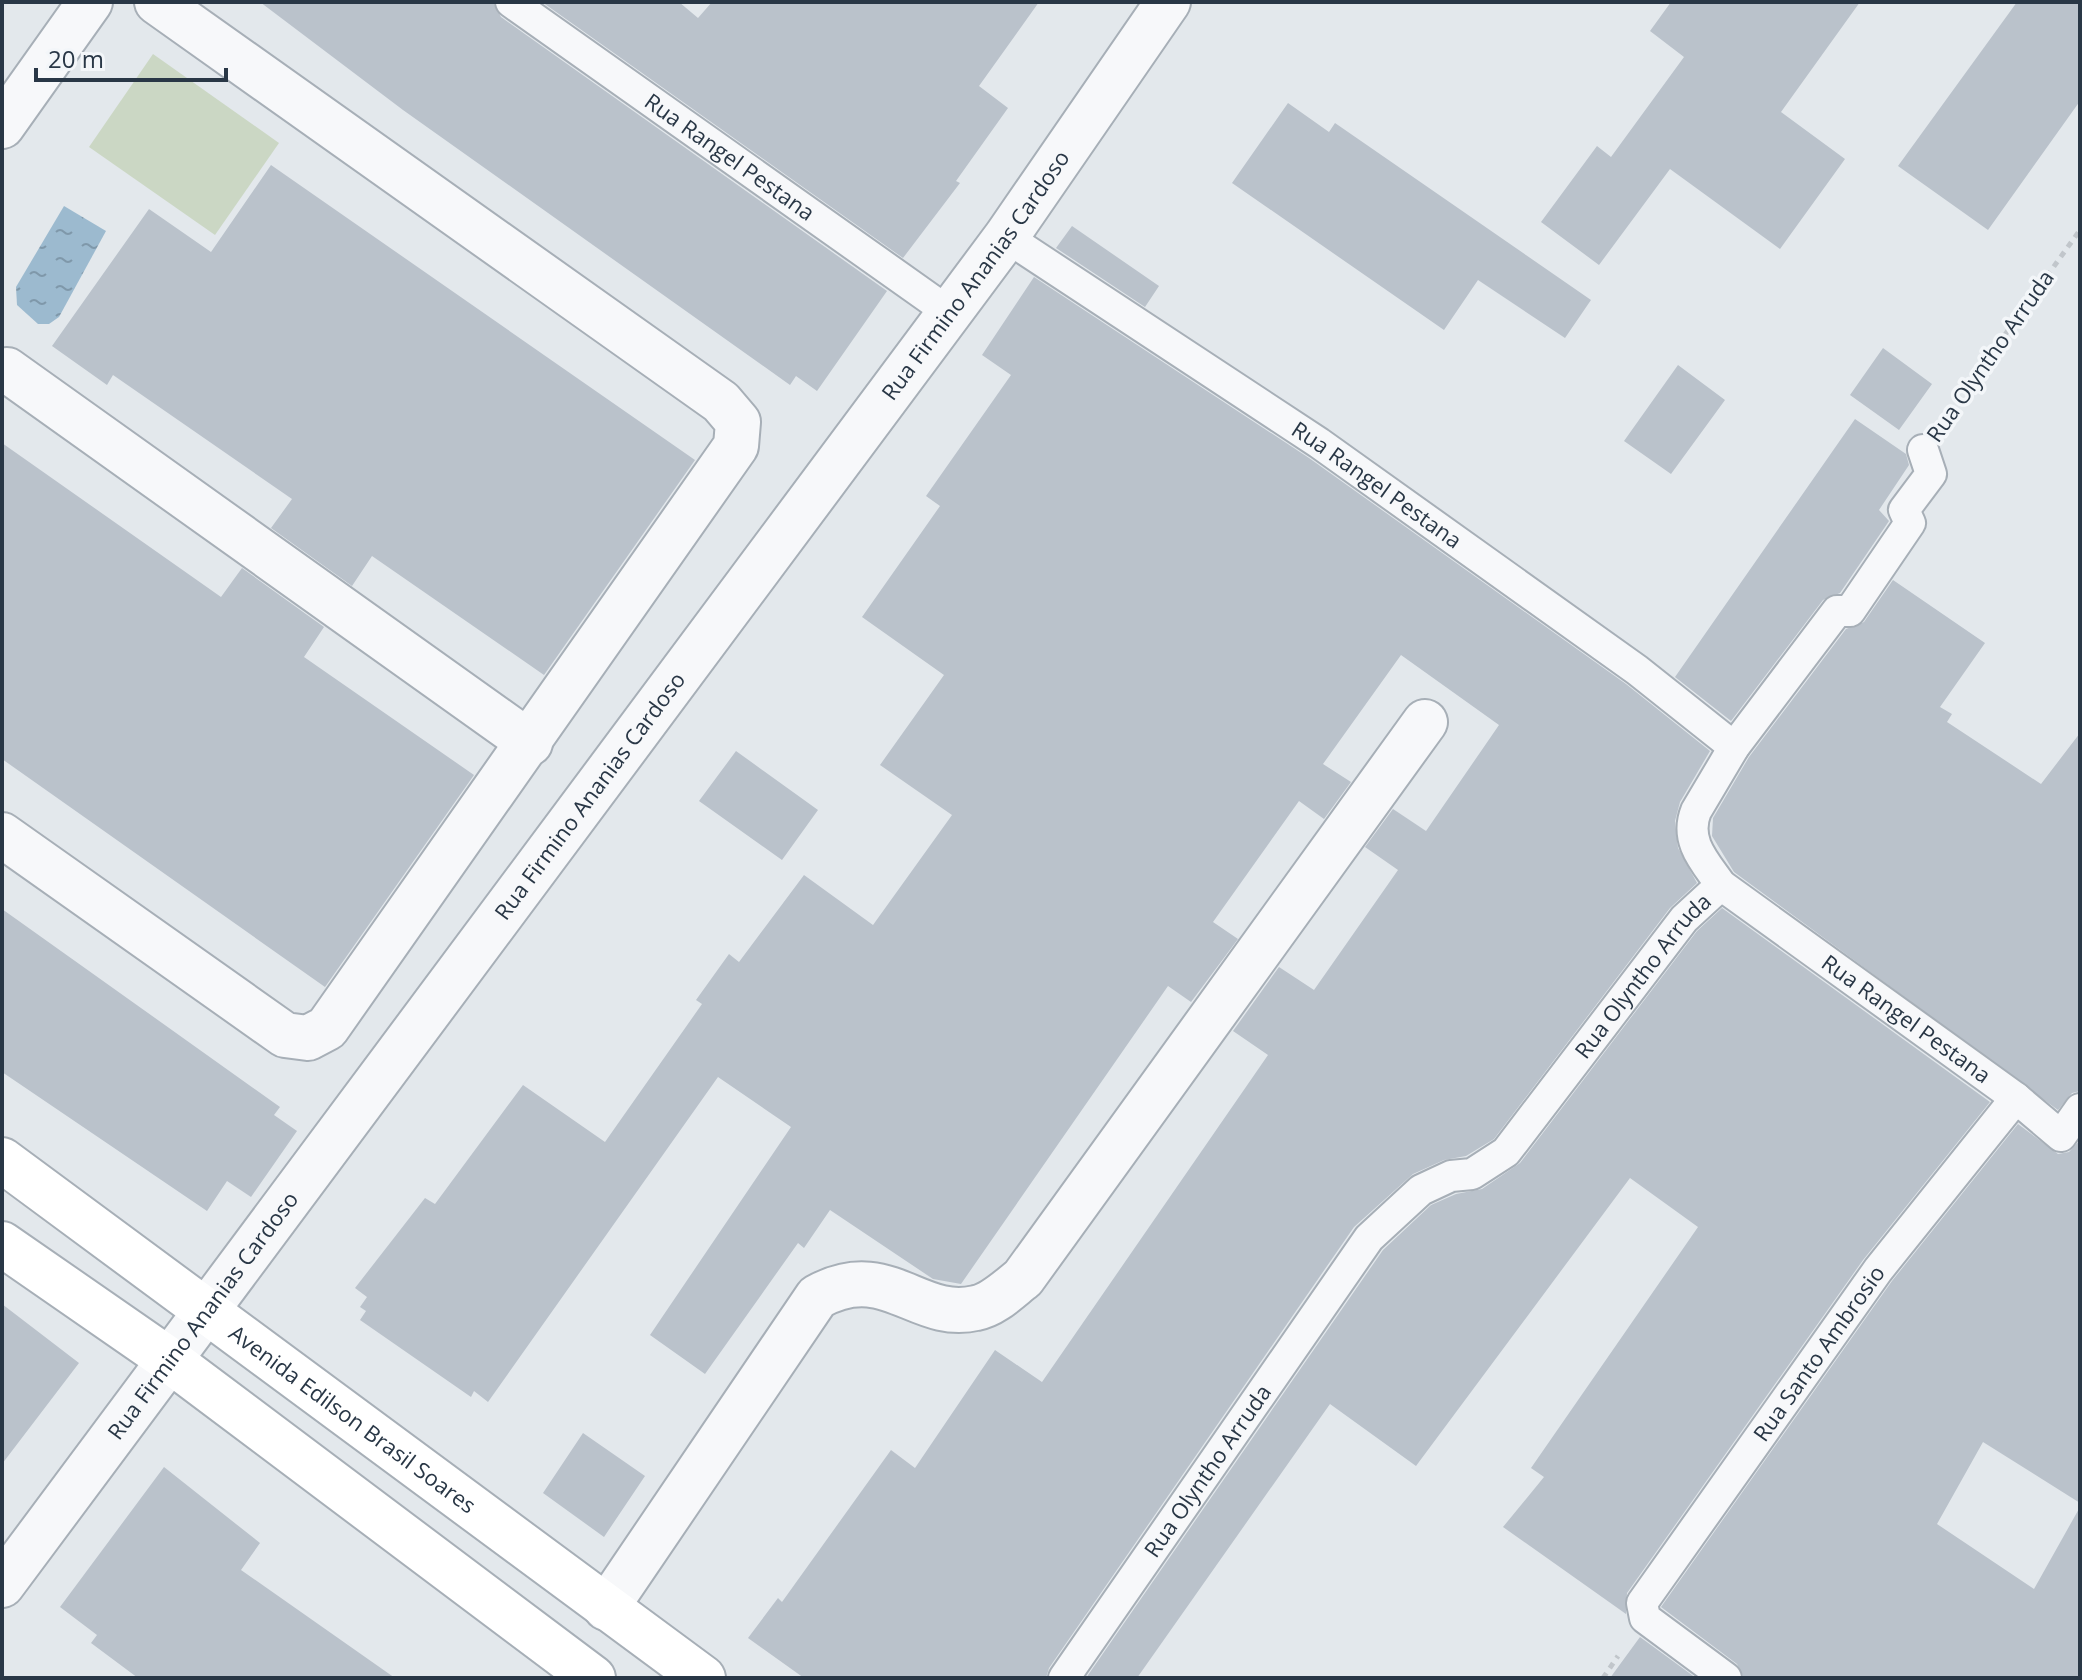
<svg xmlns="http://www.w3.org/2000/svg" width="2082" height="1680" font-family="'Open Sans',sans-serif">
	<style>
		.park { fill: #cbd7c4 }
		.water { fill: url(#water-ripples) }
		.building { fill: #bac2cb }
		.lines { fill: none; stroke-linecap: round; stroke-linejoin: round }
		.service-casing { stroke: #a7afb7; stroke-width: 34 }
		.minor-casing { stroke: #a7afb7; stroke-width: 48 }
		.secondary-casing { stroke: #a7afb7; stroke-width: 48 }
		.path { stroke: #c1c6cb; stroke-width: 5; stroke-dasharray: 6 6; stroke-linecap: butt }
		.service { stroke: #f7f8fa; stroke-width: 30 }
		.minor { stroke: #f7f8fa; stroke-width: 44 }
		.secondary { stroke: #fff; stroke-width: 44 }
		.labels { text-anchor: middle; stroke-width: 7; stroke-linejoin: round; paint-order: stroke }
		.street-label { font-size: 22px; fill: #293746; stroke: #f3f6f9 }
	</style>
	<defs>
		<pattern id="water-ripples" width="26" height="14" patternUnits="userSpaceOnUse" patternTransform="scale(2)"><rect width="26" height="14" fill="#9cbacf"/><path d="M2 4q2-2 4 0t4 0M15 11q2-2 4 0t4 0" fill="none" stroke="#7f98aa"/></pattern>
	</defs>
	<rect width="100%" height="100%" fill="#e3e8ec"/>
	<path class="park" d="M153,54L279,143L215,235L89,147Z"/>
	<path class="water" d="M64,206L106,231L59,317L49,324H38L17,305L16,287Z"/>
	<path class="building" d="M260,2H493L501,17L887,291L817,391L796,376L790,385L403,110Z
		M542,2H679L698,18L712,2H1039L979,86L1008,108L956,181L960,183L903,258Z
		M1671,2H1860L1781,112L1845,159L1780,249L1670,169L1599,265L1541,222L1597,146L1611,157L1684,57L1650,31Z
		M2017,2H2080V101L1988,230L1898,166Z
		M1288,103L1329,132L1335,123L1591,300L1565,338L1478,280L1444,330L1232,183Z
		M271,165L695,460L544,675L372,556L352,586L271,528L292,499L113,375L107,385L52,346L149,209L211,252Z
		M1072,226L1159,286L1145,307L1056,248Z
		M1034,277L1309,458L1626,684L1710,751L1680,802L1675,821L1678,848L1697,883L1670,908L1494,1139L1466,1156L1444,1160L1413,1174L1354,1227L1049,1668L1046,1678H804L748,1638L778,1598L782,1602L891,1450L915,1468L995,1350L1042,1382L1268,1055L1233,1031L1279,967L1314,990L1398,870L1365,847L1393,809L1426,831L1499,725L1401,655L1323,764L1351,782L1324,819L1299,801L1213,922L1238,939L1191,1002L1168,986L961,1284L933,1279L830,1210L804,1248L798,1243L705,1374L650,1335L791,1127L718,1077L488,1402L474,1391L471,1397L360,1320L366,1311L360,1307L367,1297L355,1288L425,1198L435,1204L523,1085L605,1142L702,1004L696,1000L729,954L739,962L804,875L873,925L952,815L880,765L944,675L862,617L940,506L926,496L1011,375L982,355Z
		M1883,348L1932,384L1899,430L1850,395Z
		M1678,365L1725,400L1671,474L1624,441Z
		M1855,419L1906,454L1909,465L1879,510L1889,521L1840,593L1823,600L1731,721L1675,677Z
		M2,443L221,597L242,568L324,627L304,657L474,775L325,987L2,759Z
		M1893,580L1985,643L1940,707L1952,714L1947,722L2041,784L2080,733V1091L2072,1093L2058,1110L1734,872L1712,836L1713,818L1749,757L1846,629L1864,622Z
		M736,751L818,810L782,860L699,801Z
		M1722,908L1990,1102L1863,1260L1627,1593L1626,1614L1503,1527L1544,1477L1531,1468L1698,1227L1630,1178L1416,1466L1330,1404L1137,1678H1086L1383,1250L1431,1205L1456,1194L1482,1189L1520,1163L1697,931Z
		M2,909L280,1107L274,1115L297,1131L251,1197L227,1181L207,1211L2,1072Z
		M2018,1124L2058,1154L2069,1152L2080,1140V1503L1983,1442L1937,1524L2034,1589L2080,1507V1678H1744L1737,1664L1661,1607L1892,1281Z
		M2,1304L79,1363L2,1464Z
		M583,1433L645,1476L604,1537L543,1493Z
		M164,1467L260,1543L241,1570L395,1678H138L91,1643L97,1635L60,1607Z
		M1640,1637L1696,1678H1610Z"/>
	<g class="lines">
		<g class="service-casing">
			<g id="service">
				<path id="s1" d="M511,2L950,313"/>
				<path id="s2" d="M1006,237L1319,443L1637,670L1734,747"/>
				<path id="s3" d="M1923,450L1931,474L1904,510L1910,523L1850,611H1837L1734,747L1696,811C1684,841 1705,862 1721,885L2016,1098L2061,1136L2080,1109"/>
				<path id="s4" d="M1064,1678L1369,1238L1421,1190L1451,1176L1472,1174L1506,1152L1684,919L1721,885"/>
				<path id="s5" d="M1726,1678L1645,1618L1642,1603L1878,1270L2016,1098"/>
			</g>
		</g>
		<g class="minor-casing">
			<g id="minor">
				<path d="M2,126L90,2"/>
				<path d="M7,370L530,743"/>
				<path d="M2,835L285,1035L308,1038L327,1028L736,446L738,422L721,402L157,2"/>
				<path id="s6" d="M2,1585L1006,237L1168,2"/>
				<path d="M606,1608L817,1297C887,1258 917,1322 976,1308C993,1305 1009,1289 1023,1278L1425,722"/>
			</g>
		</g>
		<g class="secondary-casing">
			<g id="secondary">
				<path id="s7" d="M2,1160L703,1678"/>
				<path d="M2,1244L168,1359L593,1678"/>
			</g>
		</g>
		<path class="path" d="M1949,413L2080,230
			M1603,1678L1618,1656"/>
		<use href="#service" class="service"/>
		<use href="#minor" class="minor"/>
		<use href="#secondary" class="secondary"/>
	</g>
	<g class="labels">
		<g class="street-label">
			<text dy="8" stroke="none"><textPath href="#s1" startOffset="268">Rua Rangel Pestana</textPath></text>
			<text dy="8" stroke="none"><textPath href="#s6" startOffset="1632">Rua Firmino Ananias Cardoso</textPath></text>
			<text transform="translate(1990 356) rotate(-55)" y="8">Rua Olyntho Arruda</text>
			<text dy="8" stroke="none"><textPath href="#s2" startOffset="446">Rua Rangel Pestana</textPath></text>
			<text dy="8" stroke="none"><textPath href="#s6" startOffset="984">Rua Firmino Ananias Cardoso</textPath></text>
			<text dy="8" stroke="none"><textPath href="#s4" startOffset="924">Rua Olyntho Arruda</textPath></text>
			<text dy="8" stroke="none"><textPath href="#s3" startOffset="760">Rua Rangel Pestana</textPath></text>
			<text dy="8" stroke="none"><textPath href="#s6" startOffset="336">Rua Firmino Ananias Cardoso</textPath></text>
			<text dy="8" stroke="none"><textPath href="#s5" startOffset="422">Rua Santo Ambrosio</textPath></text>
			<text dy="8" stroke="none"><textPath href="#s7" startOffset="436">Avenida Edilson Brasil Soares</textPath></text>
			<text dy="8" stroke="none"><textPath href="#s4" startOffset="252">Rua Olyntho Arruda</textPath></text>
		</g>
	</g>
	<rect width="2082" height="1680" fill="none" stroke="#293746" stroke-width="8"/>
	<path d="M36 68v12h190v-12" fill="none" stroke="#293746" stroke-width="4"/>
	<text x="48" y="68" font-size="24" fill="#293746" stroke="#f3f6f9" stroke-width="6" paint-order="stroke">20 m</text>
</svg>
